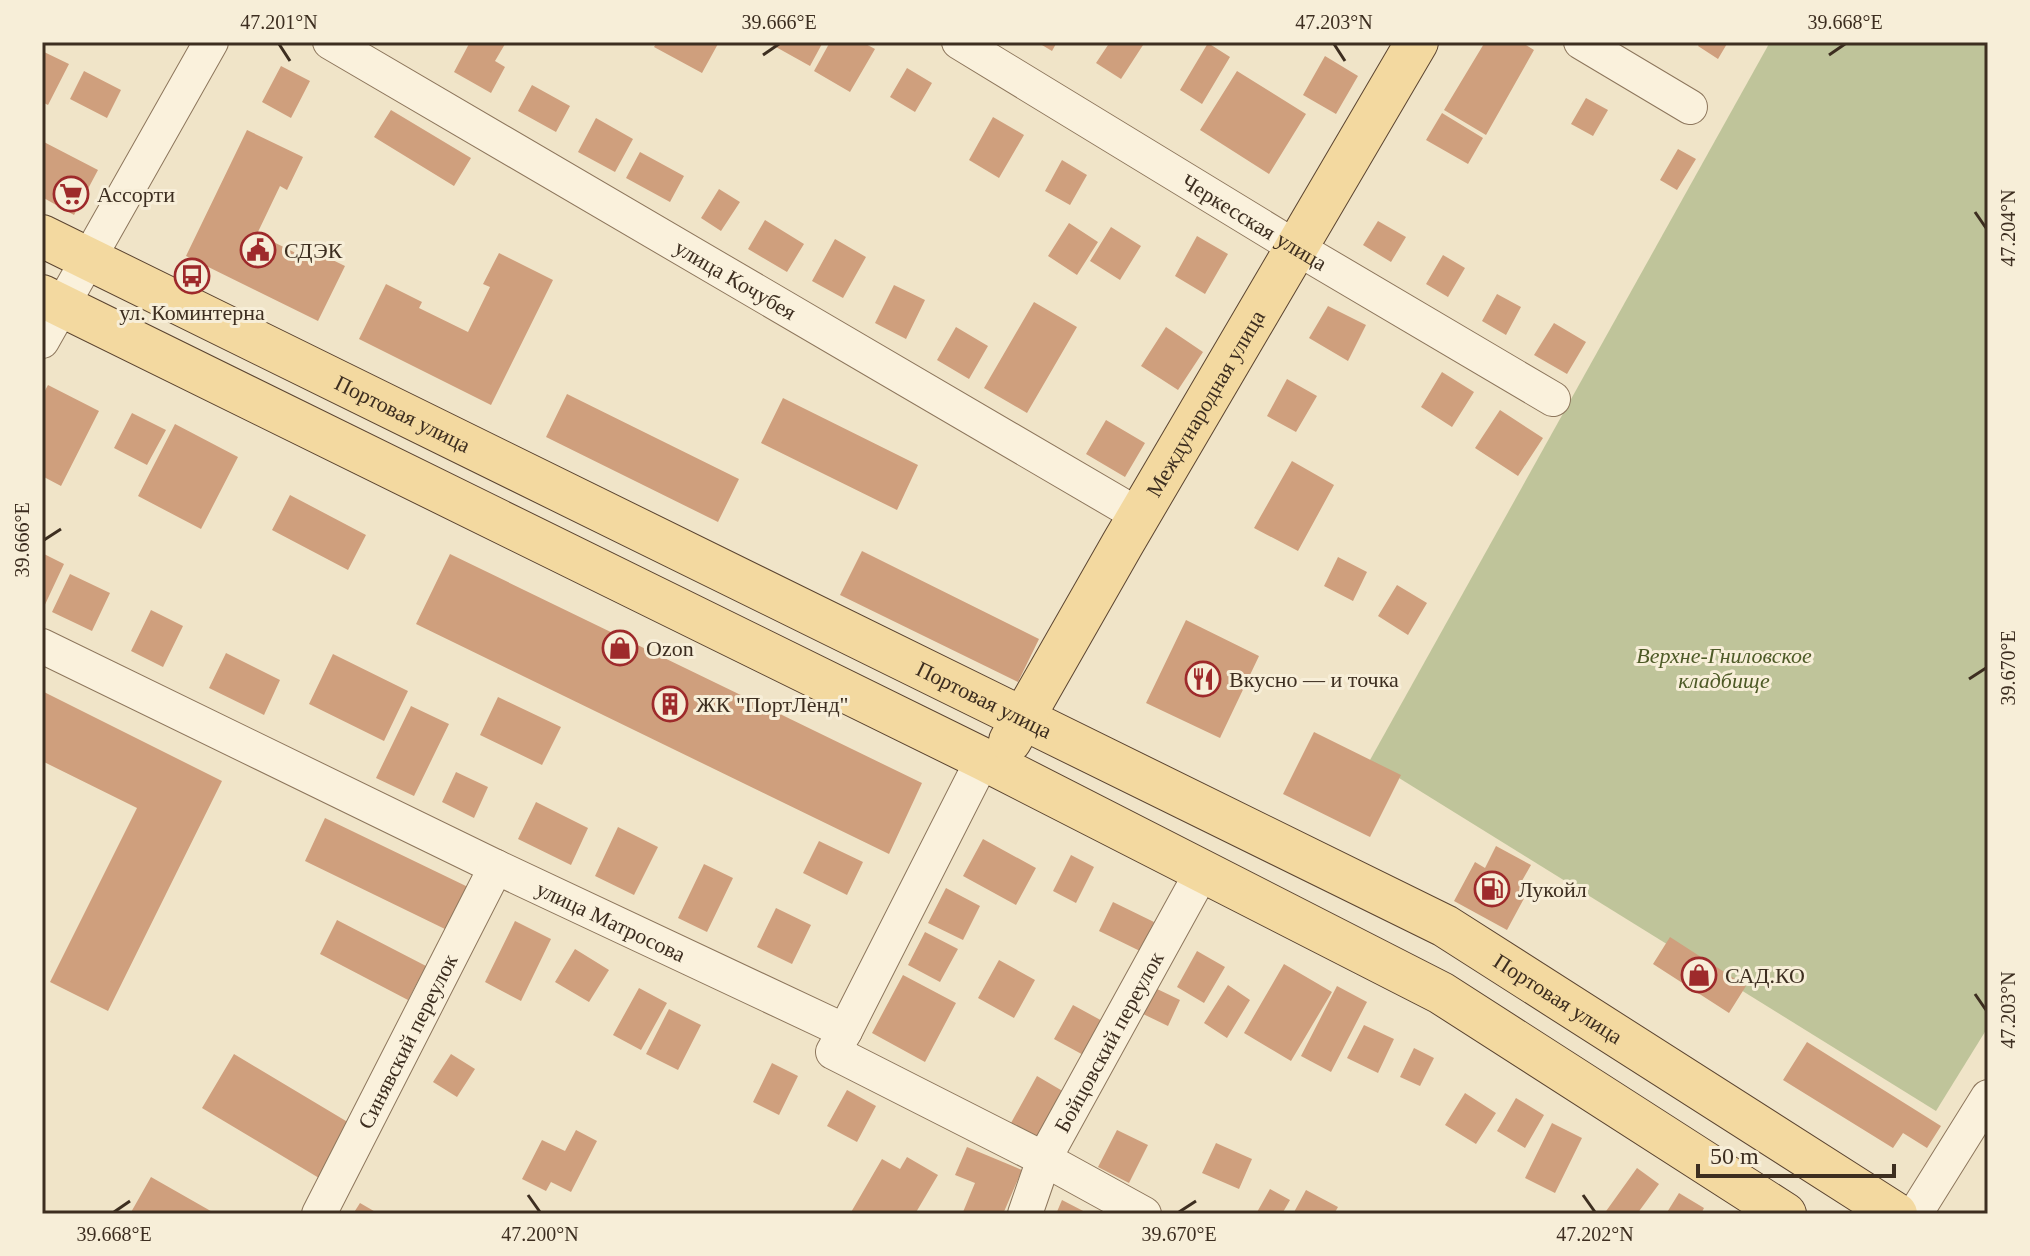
<svg xmlns="http://www.w3.org/2000/svg" width="2030" height="1256" font-family="'Times New Roman',serif">
	<style>
		.cemetery { fill: #bfc49a }
		.building { fill: #cf9f7d }
		.lines { fill: none; stroke-linecap: round; stroke-linejoin: round }
		.minor-casing { stroke: #8d765c; stroke-width: 36 }
		.major-casing { stroke: #5b4430; stroke-width: 44 }
		.minor { stroke: #faf1dc; stroke-width: 34 }
		.major { stroke: #f3d9a0; stroke-width: 42 }
		.ticks { fill: none; stroke: #3d2e20; stroke-width: 3 }
		.labels { text-anchor: middle; stroke-width: 6; stroke-linejoin: round; paint-order: stroke }
		.poi-label { font-size: 22px; fill: #3d2e20; stroke: #f7eed8; text-anchor: start }
		.street-label { font-size: 22px; fill: #3d2e20; stroke: #f7eed8 }
		.park-label { font-size: 22px; font-style: italic; fill: #4d5a26; stroke: #f7eed8 }
		.neatline { fill: none; stroke: #3d2e20; stroke-width: 3 }
		.ticks-label { font-size: 20px; text-anchor: middle; fill: #3d2e20 }
	</style>
	<rect width="100%" height="100%" fill="#f0e4c8"/>
	<path class="cemetery" d="M1770,42H1988V1027L1936,1111L1370,760Z"/>
	<path class="building" d="M470,42L505,44L495,61L505,67L491,93L454,72Z
		M657,42H719L702,73L654,47Z
		M767,42H823L810,66Z
		M830,42H862L875,49L850,92L814,71Z
		M1037,42H1057L1052,51Z
		M1110,42H1145L1121,79L1096,63Z
		M1485,42H1521L1534,50L1486,135L1444,110Z
		M1700,42H1728L1718,59L1698,46Z
		M1208,43L1230,57L1202,104L1180,90Z
		M42,51L69,64L48,105L42,102Z
		M1325,56L1358,76L1336,114L1303,95Z
		M281,66L310,81L291,118L262,102Z
		M907,68L932,83L915,112L890,97Z
		M84,71L121,90L107,118L70,99Z
		M1237,71L1306,114L1269,174L1200,130Z
		M532,85L570,106L556,132L518,111Z
		M1586,98L1608,110L1593,136L1571,124Z
		M391,110L471,158L454,186L374,137Z
		M1442,113L1483,138L1468,164L1426,140Z
		M993,117L1024,135L999,178L969,160Z
		M596,118L633,139L615,172L578,152Z
		M247,130L303,157L287,190L280,186L257,234L304,257L308,248L345,266L318,321L186,256Z
		M42,141L98,170L74,215L42,197Z
		M1678,149L1696,159L1677,190L1660,180Z
		M640,152L684,176L670,202L626,178Z
		M1062,160L1087,175L1070,205L1045,191Z
		M719,189L740,202L721,231L701,218Z
		M765,220L804,244L787,272L748,249Z
		M1378,221L1406,237L1391,262L1363,245Z
		M1069,223L1098,242L1077,275L1048,256Z
		M1111,227L1141,246L1120,280L1090,261Z
		M1197,236L1228,254L1205,294L1175,276Z
		M835,239L866,257L843,298L812,281Z
		M499,253L553,280L491,405L359,339L386,284L422,302L419,308L468,332L490,287L483,284Z
		M1443,255L1465,268L1448,297L1426,284Z
		M894,285L925,300L906,339L875,323Z
		M1497,294L1521,307L1506,335L1482,321Z
		M1034,302L1077,327L1027,413L984,388Z
		M1328,306L1366,325L1348,361L1309,338Z
		M1554,323L1586,342L1567,374L1534,355Z
		M956,327L988,346L969,379L937,360Z
		M1166,327L1203,352L1178,390L1141,366Z
		M1442,372L1474,392L1452,427L1421,407Z
		M1287,379L1317,396L1296,432L1267,416Z
		M48,385L99,411L61,486L42,476V396Z
		M567,394L739,479L718,522L546,437Z
		M783,398L918,465L897,510L761,443Z
		M1500,410L1543,438L1518,476L1475,448Z
		M132,413L166,430L147,465L114,448Z
		M1106,420L1145,443L1125,477L1086,454Z
		M175,424L238,457L201,529L138,496Z
		M1292,461L1334,485L1298,551L1254,528Z
		M290,495L366,535L348,570L272,530Z
		M862,551L1039,639L1018,682L840,595Z
		M42,553L64,564L42,611Z
		M450,554L922,783L889,854L416,624Z
		M1338,557L1367,572L1353,601L1324,586Z
		M70,574L110,593L92,631L52,612Z
		M1397,585L1427,603L1408,635L1378,616Z
		M151,610L183,626L163,667L131,651Z
		M1186,620L1259,656L1220,738L1146,703Z
		M226,653L280,680L264,715L209,688Z
		M333,654L408,691L384,741L309,704Z
		M42,691L222,781L108,1011L50,982L137,808L42,761Z
		M498,697L561,727L542,765L480,735Z
		M411,706L449,724L414,796L376,778Z
		M1314,732L1401,775L1370,837L1283,794Z
		M456,772L488,787L474,818L442,802Z
		M536,802L588,828L571,865L518,839Z
		M325,818L468,887L447,930L305,861Z
		M618,827L658,847L634,895L595,876Z
		M983,839L1036,868L1016,905L963,876Z
		M819,841L863,862L847,895L803,873Z
		M1496,846L1531,865L1519,886L1528,891L1507,930L1454,901L1475,862L1485,868Z
		M1071,855L1094,867L1076,903L1053,891Z
		M704,864L733,878L707,932L678,918Z
		M946,888L980,906L963,940L928,923Z
		M1113,902L1154,922L1140,951L1099,931Z
		M776,908L811,925L792,964L757,947Z
		M337,920L426,966L408,1000L320,954Z
		M515,921L551,939L521,1001L485,982Z
		M925,932L958,949L940,982L908,965Z
		M1670,937L1746,986L1729,1013L1653,964Z
		M575,949L609,970L589,1002L555,982Z
		M1197,951L1225,967L1204,1003L1177,987Z
		M999,960L1035,980L1014,1018L978,998Z
		M1284,964L1332,992L1291,1061L1244,1033Z
		M903,975L956,1003L925,1062L872,1033Z
		M1228,985L1250,1000L1227,1038L1204,1023Z
		M1337,986L1367,1002L1331,1072L1301,1056Z
		M1153,987L1180,1000L1168,1026L1141,1013Z
		M639,988L667,1003L641,1050L613,1035Z
		M1073,1005L1106,1023L1087,1057L1054,1039Z
		M669,1009L701,1025L678,1070L646,1054Z
		M1364,1025L1394,1039L1378,1073L1347,1058Z
		M1807,1042L1941,1126L1927,1148L1903,1133L1893,1148L1783,1080Z
		M1414,1048L1434,1058L1420,1086L1400,1077Z
		M234,1054L351,1124L319,1178L202,1108Z
		M451,1054L475,1069L457,1097L433,1082Z
		M772,1063L798,1076L779,1115L753,1102Z
		M1037,1076L1066,1093L1041,1139L1011,1123Z
		M847,1090L876,1106L857,1142L827,1126Z
		M1465,1093L1496,1113L1476,1144L1445,1125Z
		M1516,1098L1544,1115L1525,1148L1497,1131Z
		M1552,1123L1582,1138L1555,1193L1525,1178Z
		M576,1130L597,1141L571,1192L551,1182L546,1191L522,1179L542,1140L565,1151Z
		M1117,1130L1148,1145L1129,1183L1098,1167Z
		M1216,1143L1252,1159L1239,1189L1202,1173Z
		M967,1147L1022,1170L1003,1214L963,1212L975,1183L955,1175Z
		M907,1157L938,1175L915,1214H850L882,1159L900,1169Z
		M1637,1168L1659,1184L1637,1214H1604Z
		M151,1177L216,1214H130Z
		M1270,1189L1290,1200L1282,1214H1256Z
		M1306,1190L1338,1207L1334,1214H1293Z
		M1679,1193L1704,1208L1701,1214H1666Z
		M1062,1200L1089,1214H1056Z
		M360,1203L379,1214H353Z"/>
	<g class="lines">
		<g class="minor-casing">
			<g id="minor">
				<path id="s1" d="M330,42L1140,516"/>
				<path id="s2" d="M959,42L1297,248L1553,399"/>
				<path d="M1581,42L1690,107"/>
				<path d="M42,341L211,42"/>
				<path id="s3" d="M42,646L496,867L845,1031L833,1052L1044,1159L1144,1214"/>
				<path d="M845,1031L983,759"/>
				<path id="s4" d="M319,1214L496,867"/>
				<path id="s5" d="M1025,1214L1044,1159L1202,872"/>
				<path d="M1915,1214L1988,1097"/>
			</g>
		</g>
		<g class="major-casing">
			<g id="major">
				<path id="s6" d="M42,236L1445,926L1896,1214"/>
				<path d="M42,296L983,759L1441,993L1785,1214"/>
				<path id="s7" d="M1010,741L1123,543L1417,42"/>
			</g>
		</g>
		<use href="#minor" class="minor"/>
		<use href="#major" class="major"/>
	</g>
	<path class="ticks" d="M279,44L290,61M1334,44L1345,61M763,55L779,44M1829,55L1845,44M1975,212L1986,228M44,540L61,529M1969,679L1986,668M1975,994L1986,1010M528,1195L540,1212M1583,1195L1595,1212M114,1212L130,1201M1179,1212L1196,1201"/>
	<defs>
		<g id="supermarket-ring" transform="scale(1.8)"><circle r="9.5" fill="#f7eed8" stroke="#9e2a2b" stroke-width="1.5"/><path d="M-6-5.5h2.5l.6 2H6L4.5 2H-2.5L-4.4-4H-6ZM-1.5 3.2a1.3 1.3 0 1 0 .1 0ZM3 3.2a1.3 1.3 0 1 0 .1 0Z" fill="#9e2a2b"/></g>
		<g id="civic-ring" transform="scale(1.8)"><circle r="9.5" fill="#f7eed8" stroke="#9e2a2b" stroke-width="1.5"/><path d="M-.6-6.5H3V-4.5H.6V-3L4-1V1h2V6H-6V1h2V-1L-.6-3ZM-1.2 2.5V6h2.4V2.5Z" fill="#9e2a2b"/></g>
		<g id="bus-ring" transform="scale(1.8)"><circle r="9.5" fill="#f7eed8" stroke="#9e2a2b" stroke-width="1.5"/><path d="M-5-6H5V4H4V6H2V4H-2V6H-4V4H-5ZM-3.5-4V0h7V-4ZM-3.5 1.2v1.5H-2V1.2ZM2 1.2v1.5H3.5V1.2Z" fill="#9e2a2b"/></g>
		<g id="shop-ring" transform="scale(1.8)"><circle r="9.5" fill="#f7eed8" stroke="#9e2a2b" stroke-width="1.5"/><path d="M-5-2.5h2.3a2.7 3.5 0 0 1 5.4 0H5L5.5 6h-11ZM-1.5-2.5h3a1.5 2.3 0 0 0-3 0Z" fill="#9e2a2b"/></g>
		<g id="restaurant-ring" transform="scale(1.8)"><circle r="9.5" fill="#f7eed8" stroke="#9e2a2b" stroke-width="1.5"/><path d="M-5-6h1v4h1v-4h1v4h1v-4h1v5L-1.5 .5V6h-2V.5L-5-1ZM5-6V6H3V1.5H1.5Q1.5-4 5-6Z" fill="#9e2a2b"/></g>
		<g id="building-ring" transform="scale(1.8)"><circle r="9.5" fill="#f7eed8" stroke="#9e2a2b" stroke-width="1.5"/><path d="M-4-6H4V6H1V3H-1V6H-4ZM-2.5-4.3h1.7v1.8h-1.7ZM.8-4.3h1.7v1.8H.8ZM-2.5-1h1.7V.8h-1.7ZM.8-1h1.7V.8H.8Z" fill="#9e2a2b"/></g>
		<g id="fuel-ring" transform="scale(1.8)"><circle r="9.5" fill="#f7eed8" stroke="#9e2a2b" stroke-width="1.5"/><path d="M-5.5-6h7V0h2V4h1.3V-2.5L3-4.5l.8-.8L6-3V5H2.5V1h-1V6h-7ZM-4.2-4.7v3.2H.2V-4.7Z" fill="#9e2a2b"/></g>
	</defs>
	<g fill-rule="evenodd">
		<use href="#supermarket-ring" x="71" y="194"/>
		<use href="#civic-ring" x="258" y="250"/>
		<use href="#bus-ring" x="192" y="276"/>
		<use href="#shop-ring" x="620" y="648"/>
		<use href="#restaurant-ring" x="1203" y="679"/>
		<use href="#building-ring" x="670" y="704"/>
		<use href="#fuel-ring" x="1492" y="889"/>
		<use href="#shop-ring" x="1699" y="975"/>
	</g>
	<g class="labels">
		<g class="poi-label">
			<text x="97" y="202">Ассорти</text>
			<text x="284" y="258">СДЭК</text>
			<text x="192" y="320" text-anchor="middle">ул. Коминтерна</text>
			<text x="646" y="656">Ozon</text>
			<text x="1229" y="687">Вкусно — и точка</text>
			<text x="696" y="712">ЖК "ПортЛенд"</text>
			<text x="1518" y="897">Лукойл</text>
			<text x="1725" y="983">САД.КО</text>
		</g>
		<g class="street-label">
			<text dy="8" stroke="none"><textPath href="#s2" startOffset="346">Черкесская улица</textPath></text>
			<text dy="8" stroke="none"><textPath href="#s1" startOffset="470">улица Кочубея</textPath></text>
			<text dy="8" stroke="none"><textPath href="#s7" startOffset="390">Международная улица</textPath></text>
			<text dy="8" stroke="none"><textPath href="#s6" startOffset="402">Портовая улица</textPath></text>
			<text dy="8" stroke="none"><textPath href="#s6" startOffset="1050">Портовая улица</textPath></text>
			<text dy="8" stroke="none"><textPath href="#s3" startOffset="632">улица Матросова</textPath></text>
			<text dy="8" stroke="none"><textPath href="#s6" startOffset="1698">Портовая улица</textPath></text>
			<text dy="8" stroke="none"><textPath href="#s4" startOffset="194">Синявский переулок</textPath></text>
			<text dy="8" stroke="none"><textPath href="#s5" startOffset="192">Бойцовский переулок</textPath></text>
		</g>
		<g class="park-label">
			<text x="1724" y="663">Верхне-Гниловское<tspan x="1724" dy="25">кладбище</tspan></text>
		</g>
	</g>
	<rect width="2030" height="1256" fill="none" stroke="#f7eed8" stroke-width="88"/>
	<path d="M1698 1164v12h196v-12" fill="none" stroke="#3d2e20" stroke-width="4"/>
	<text x="1710" y="1164" font-size="24" fill="#3d2e20" stroke="#f7eed8" stroke-width="6" paint-order="stroke">50 m</text>
	<rect x="44" y="44" width="1942" height="1168" class="neatline"/>
	<g class="ticks-label">
		<text x="279" y="29">47.201°N</text>
		<text x="779" y="29">39.666°E</text>
		<text x="1334" y="29">47.203°N</text>
		<text x="1845" y="29">39.668°E</text>
		<text transform="translate(2008 228) rotate(-90)" y="7">47.204°N</text>
		<text transform="translate(22 540) rotate(-90)" y="7">39.666°E</text>
		<text transform="translate(2008 668) rotate(-90)" y="7">39.670°E</text>
		<text transform="translate(2008 1010) rotate(-90)" y="7">47.203°N</text>
		<text x="114" y="1241">39.668°E</text>
		<text x="540" y="1241">47.200°N</text>
		<text x="1179" y="1241">39.670°E</text>
		<text x="1595" y="1241">47.202°N</text>
	</g>
</svg>
